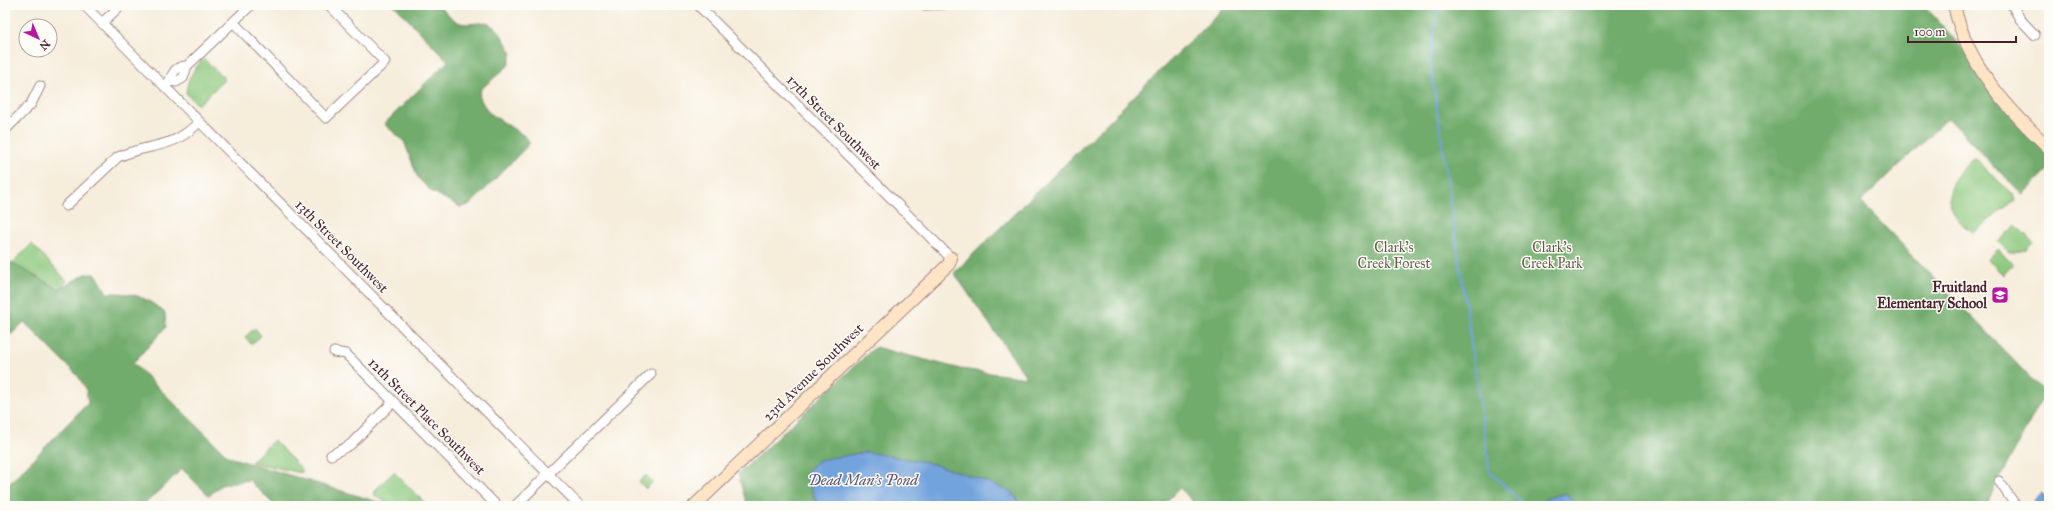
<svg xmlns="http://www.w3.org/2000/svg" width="2054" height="511" font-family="'IM FELL Great Primer',serif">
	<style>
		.green { fill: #8cc87d; stroke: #6b7454 }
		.forest { fill: #71ac6c; stroke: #5e664c }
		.water { fill: #73a3dd; stroke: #5e6184 }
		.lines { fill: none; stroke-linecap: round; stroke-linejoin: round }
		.stream { stroke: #73a3dd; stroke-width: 2 }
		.street-casing { stroke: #a08683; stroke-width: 11 }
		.secondary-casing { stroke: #a08683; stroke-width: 14 }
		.street { stroke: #fff; stroke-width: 9 }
		.secondary { stroke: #ffe4c6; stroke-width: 12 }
		.labels { text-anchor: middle; stroke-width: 3; stroke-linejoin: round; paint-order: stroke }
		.street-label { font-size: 14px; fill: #4a1f2b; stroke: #fdfcf7 }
		.park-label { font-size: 14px; fill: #615a48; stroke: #fdfcf7 }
		.poi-label { font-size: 14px; font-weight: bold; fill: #4a1f2b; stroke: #fdfcf7; text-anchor: end }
		.water-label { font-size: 15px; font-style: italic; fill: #5a5472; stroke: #fdfcf7 }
	</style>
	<rect width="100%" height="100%" fill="#fdfcf7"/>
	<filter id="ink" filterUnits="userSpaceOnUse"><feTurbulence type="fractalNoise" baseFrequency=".025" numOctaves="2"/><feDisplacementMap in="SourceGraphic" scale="8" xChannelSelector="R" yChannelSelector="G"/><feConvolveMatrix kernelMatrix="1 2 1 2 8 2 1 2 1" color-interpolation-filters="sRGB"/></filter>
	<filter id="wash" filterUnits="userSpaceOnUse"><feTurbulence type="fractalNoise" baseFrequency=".012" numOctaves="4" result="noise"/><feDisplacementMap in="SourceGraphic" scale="16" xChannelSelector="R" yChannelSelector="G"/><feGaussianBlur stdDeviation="0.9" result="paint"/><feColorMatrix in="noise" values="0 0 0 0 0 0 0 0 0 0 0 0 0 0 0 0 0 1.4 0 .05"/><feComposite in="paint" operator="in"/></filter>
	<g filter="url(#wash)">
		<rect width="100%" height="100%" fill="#f6eddb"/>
		<path class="green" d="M204,59L225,79L198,105L186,93C187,79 194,68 204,59Z
			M1973,158L1976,159L2014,196L2015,200L1975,231L1972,232C1940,210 1945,181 1973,158Z
			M2016,225L2033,242L2025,250L2009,253L1998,242Z
			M32,244L67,281L58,289L12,263Z
			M1998,249L2013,265L2003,275L1988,259Z
			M255,328L261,336L251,344L245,337Z
			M274,440L303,471L301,473L251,462Z
			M394,472L428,506H393L374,495L376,489Z
			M646,475L653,482L646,489L639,482Z"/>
		<path class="forest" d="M394,5H439C458,25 458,26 486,22L498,30L512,53L508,66L481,89L479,97L488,112L526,137L530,143L470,205L460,207L431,191L418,178L404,141L384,124L448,61Z
			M918,5H966L961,8L926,10Z
			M1227,5H1924L2049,146V169L2022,195L1948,118L1861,202L2045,393L1985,506H1579L1565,493L1545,499L1540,506H1196L1180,488L1162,506H1022L1012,492L805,473L818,506H747L738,474L875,347L961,369L1027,378L954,273Z
			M5,259L58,289L86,274H96L107,293C135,293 143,295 165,313L166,327L133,363L229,457L392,506H275L249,480L221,485L209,496L182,469L147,502L126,506H5V488L88,403L86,389L78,376L24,322L11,335L5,329Z"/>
		<path class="water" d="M866,452L926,462L977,478L1012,492L1022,506H818L805,473L819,460Z
			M1565,493L1579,506H1540L1545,499Z
			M2042,493L2045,496V502L2042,506H2036L2033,501Z"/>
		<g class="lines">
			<path class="stream" d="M1438,5L1430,61L1490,472L1516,497L1529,506"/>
		</g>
	</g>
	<g filter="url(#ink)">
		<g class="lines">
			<g class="street-casing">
				<path id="street" d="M84,5C249,173 415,339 580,506
					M698,5L951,258
					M2012,5L2020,19L2035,35
					M233,22L326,118L385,62L329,5
					M102,23L121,5
					M171,81L176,82L183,78L187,66
					M165,87C173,79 171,66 187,66L251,5
					M5,130L31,104L40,86
					M66,206L118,157C151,142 171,151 199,122
					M334,352L346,354L497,506
					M331,455L350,445L393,402
					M1999,481L2016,506
					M160,505L161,506
					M515,506L651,374"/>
			</g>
			<g class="secondary-casing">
				<path id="secondary" d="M1954,5C1967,65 2006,107 2049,148
					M694,506L949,264L951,258"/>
			</g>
			<use href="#street" class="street"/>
			<use href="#secondary" class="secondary"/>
		</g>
	</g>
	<defs>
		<g id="school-square" transform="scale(0.9)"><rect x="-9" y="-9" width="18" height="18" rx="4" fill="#b5179e" stroke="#fdfcf7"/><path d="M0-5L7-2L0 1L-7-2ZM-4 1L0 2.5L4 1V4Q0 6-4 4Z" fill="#fff"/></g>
	</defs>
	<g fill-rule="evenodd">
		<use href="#school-square" x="2000" y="295"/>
	</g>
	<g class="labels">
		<g class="street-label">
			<text transform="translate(834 122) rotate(45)" y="5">17th Street Southwest</text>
			<text transform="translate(342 246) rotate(45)" y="5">13th Street Southwest</text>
			<text transform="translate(813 372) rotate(-44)" y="5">23rd Avenue Southwest</text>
			<text transform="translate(427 416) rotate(45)" y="5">12th Street Place Southwest</text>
		</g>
		<g class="park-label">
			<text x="1394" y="252">Clark's<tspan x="1394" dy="16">Creek Forest</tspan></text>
			<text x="1552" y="252">Clark's<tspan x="1552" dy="16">Creek Park</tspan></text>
		</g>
		<g class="poi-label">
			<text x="1987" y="292">Fruitland<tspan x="1987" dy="16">Elementary School</tspan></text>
		</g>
		<g class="water-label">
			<text x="863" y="485">Dead Man's Pond</text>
		</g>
	</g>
	<rect width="2054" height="511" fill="none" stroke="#fdfcf7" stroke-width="20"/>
	<g transform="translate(38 38) rotate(136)"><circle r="19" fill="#fdfcf7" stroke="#b5a4a5"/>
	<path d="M0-3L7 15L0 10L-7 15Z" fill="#b5179e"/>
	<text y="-6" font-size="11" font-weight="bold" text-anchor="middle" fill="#4a1f2b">N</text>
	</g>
	<path d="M1908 36v6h108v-6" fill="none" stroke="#4a1f2b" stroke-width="2"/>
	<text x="1914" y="36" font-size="12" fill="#4a1f2b" stroke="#fdfcf7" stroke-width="3" paint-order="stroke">100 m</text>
</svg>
